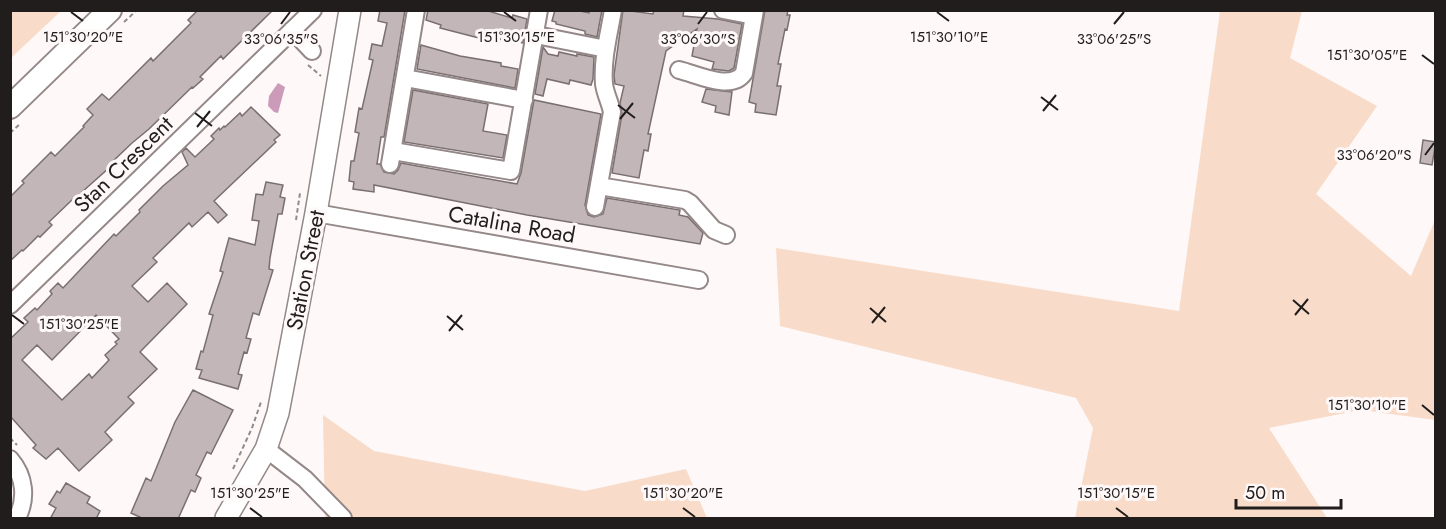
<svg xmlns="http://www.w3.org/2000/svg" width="1446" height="529" font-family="Jost,sans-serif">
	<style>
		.green { fill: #f8dcc9 }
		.water { fill: #cb9bb9 }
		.building { fill: #c2b6b9; stroke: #796f71; stroke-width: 1.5; fill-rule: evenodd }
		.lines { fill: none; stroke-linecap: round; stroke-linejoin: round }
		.minor-casing { stroke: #948888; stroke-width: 20 }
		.tertiary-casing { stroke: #948888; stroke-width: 24 }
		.secondary-casing { stroke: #948888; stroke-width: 26 }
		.path { stroke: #908b8b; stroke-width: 2; stroke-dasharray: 4.5 3; stroke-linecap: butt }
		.minor { stroke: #fff; stroke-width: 16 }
		.tertiary { stroke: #fff; stroke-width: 21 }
		.secondary { stroke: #fff; stroke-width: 22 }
		.ticks { fill: none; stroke: #221d1d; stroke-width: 2 }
		.labels { text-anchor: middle; stroke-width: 6; stroke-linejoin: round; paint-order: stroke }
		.street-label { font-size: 22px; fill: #221d1d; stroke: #fef8f8 }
		.ticks-label { font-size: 15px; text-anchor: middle; fill: #221d1d; stroke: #fef8f8; stroke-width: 6; stroke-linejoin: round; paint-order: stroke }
	</style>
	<rect width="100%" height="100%" fill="#fef8f8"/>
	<path class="green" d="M11,10H61V11L11,58Z
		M1220,11H1302L1290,58L1377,106L1316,194L1411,276L1435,220V420L1361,410L1269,428L1327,518H1075L1093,428L1076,398L780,326L776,248L1179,311Z
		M323,415L374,451L585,491L686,469L707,518H325Z"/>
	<path class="water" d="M278,83L285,87L278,113L274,112L268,106L269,96Z"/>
	<path class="building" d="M198,10H273L223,59L221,56L200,77L203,79L193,88L192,87L149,129L132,143L109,165L110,167L82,192L84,194L76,202L73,199L49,222L52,225L40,237L38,236L23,251L22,250L10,261V197L24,183L22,181L51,152L55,156L84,127L83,126L93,115L87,109L102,94L109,100L151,58L153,61L191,23L188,20Z
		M380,10H405L384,137H381L377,164H380L384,172L394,174L398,170L401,163L517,184L521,173L534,100L601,114L585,205L588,215L594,217L603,214L607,198L680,210L679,215L688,217L703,233L700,244L527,215L374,185V192L353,189L354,182L349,181L351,161H354L359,133L355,132L359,108L362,109L373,60L369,59L372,44L382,46L387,23L378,21Z
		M428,10H485L512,18L513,15L527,19L523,43L516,41L515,43L479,34V38L440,28L441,25L426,20Z
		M555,10H575L589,13L590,10H602L597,37L585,34V31L556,24V22L552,21Z
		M623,10L653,14L654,10H684L683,16L718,19L742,24L734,68L729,71L712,69L714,62L692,56L697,29L666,51L648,134H651L648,151L644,150L639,178L612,173L622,114L620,103L624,86L615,84L614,75Z
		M765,10H788L787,15H790L787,30L785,29L778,64H781L777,86H781L776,115L755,112L756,104L749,102Z
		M421,45L460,56L501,63V66L518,69L515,88L417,69Z
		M543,47L548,54L558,56L559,52L577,56V54L594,57L593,79L591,85L570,80L569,84L547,79L543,96L535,94Z
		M706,89L732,92L729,115L715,112L716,106L702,102Z
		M413,90L488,104L483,131L507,135L503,158L404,142Z
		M251,107L280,135L274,140L276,142L214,201L227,215L218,223L208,212L192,227L189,223L153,258L157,262L132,286L148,302L167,283L187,304L140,352L157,369L128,397L134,403L105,432L112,440L79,471L58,448L46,459L33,448L36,445L10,416V339L28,322L24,318L35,308L37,310L52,294L50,291L58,283L63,288L114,234L116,236L140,212L139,210L163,186L188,165L182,152L186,148L195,157L214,139L211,136L219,128L220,130L224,126L225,127L240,113L242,116ZM96,315L119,339L115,342L117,344L105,355L109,360L92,378L89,374L62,400L22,360L37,345L52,360Z
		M1423,140L1436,142L1432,165L1420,163Z
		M266,182L283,185L280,197L285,198L282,214H278L270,258L269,269L273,270L259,315L253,313L246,338L251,339L247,353L244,352L238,374L242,375L238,389L199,378L202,370L196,369L201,351L203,352L213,315L209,314L223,272L220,271L229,238L255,245L259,221L252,220L256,194L263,195Z
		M193,390L233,410L211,454L207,452L196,475L201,478L195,492L191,490L178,519H144L131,513L146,478L151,481L175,422Z
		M66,483L90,497L87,503L100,511L96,519H50L56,508L49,504L57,491L60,493Z"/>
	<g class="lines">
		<g class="minor-casing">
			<path id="minor" d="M723,10L754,16
				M292,30L312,51
				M536,35L606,49
				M679,70C697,74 731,92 744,73L755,10
				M405,78L524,100
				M393,151L511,171L539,10
				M390,164L416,10
				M599,186L685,200L690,203L714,230L726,235
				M595,207L612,112C610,102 605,93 604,84C602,59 609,34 613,10
				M316,213L699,280
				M10,305L313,10
				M266,449L305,479L343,518
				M10,459C25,476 27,499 17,518"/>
		</g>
		<g class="tertiary-casing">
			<path id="tertiary" d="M226,518L266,449L278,413L316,213L350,10"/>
		</g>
		<g class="secondary-casing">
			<path id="secondary" d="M10,107L110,10"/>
		</g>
		<path class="path" d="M124,22L137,10
			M308,65L321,76
			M10,133L21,123
			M296,220L300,193
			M10,438L17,445
			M233,469L252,428L261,402"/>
		<use href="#minor" class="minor"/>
		<use href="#tertiary" class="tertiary"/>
		<use href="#secondary" class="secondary"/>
	</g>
	<path class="ticks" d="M71,12L83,21M504,12L516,21M937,12L949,21M281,24L290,12M698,24L707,12M1114,24L1124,12M1422,55L1434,64M1041,97L1058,110M618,105L635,118M1043,111L1056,95M195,113L212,126M620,119L633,103M197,127L210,111M1425,155L1434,143M1293,300L1309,314M870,308L886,322M12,315L24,324M1295,315L1308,299M447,316L463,330M872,323L885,307M449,331L462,315M1422,405L1434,415M250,508L262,517M683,508L695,517M1116,508L1128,517"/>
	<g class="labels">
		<g class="street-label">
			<text transform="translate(123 164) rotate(-44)" y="8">Stan Crescent</text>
			<text transform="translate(512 224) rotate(10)" y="8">Catalina Road</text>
			<text transform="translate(305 270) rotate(-79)" y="8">Station Street</text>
		</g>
	</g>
	<g class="ticks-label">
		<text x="83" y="42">151°30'20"E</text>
		<text x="516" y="42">151°30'15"E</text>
		<text x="949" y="42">151°30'10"E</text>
		<text x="698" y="44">33°06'30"S</text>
		<text x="281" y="44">33°06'35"S</text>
		<text x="1114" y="44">33°06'25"S</text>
		<text x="1367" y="60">151°30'05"E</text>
		<text x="1374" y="160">33°06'20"S</text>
		<text x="79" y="329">151°30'25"E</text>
		<text x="1367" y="410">151°30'10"E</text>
		<text x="250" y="498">151°30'25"E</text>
		<text x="683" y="498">151°30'20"E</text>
		<text x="1116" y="498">151°30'15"E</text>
	</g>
	<rect width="1446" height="529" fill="none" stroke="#221d1d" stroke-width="24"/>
	<path d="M1236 499v9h105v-9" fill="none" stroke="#221d1d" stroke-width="3"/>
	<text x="1245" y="499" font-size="18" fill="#221d1d" stroke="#fef8f8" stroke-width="4.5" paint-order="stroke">50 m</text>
</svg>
